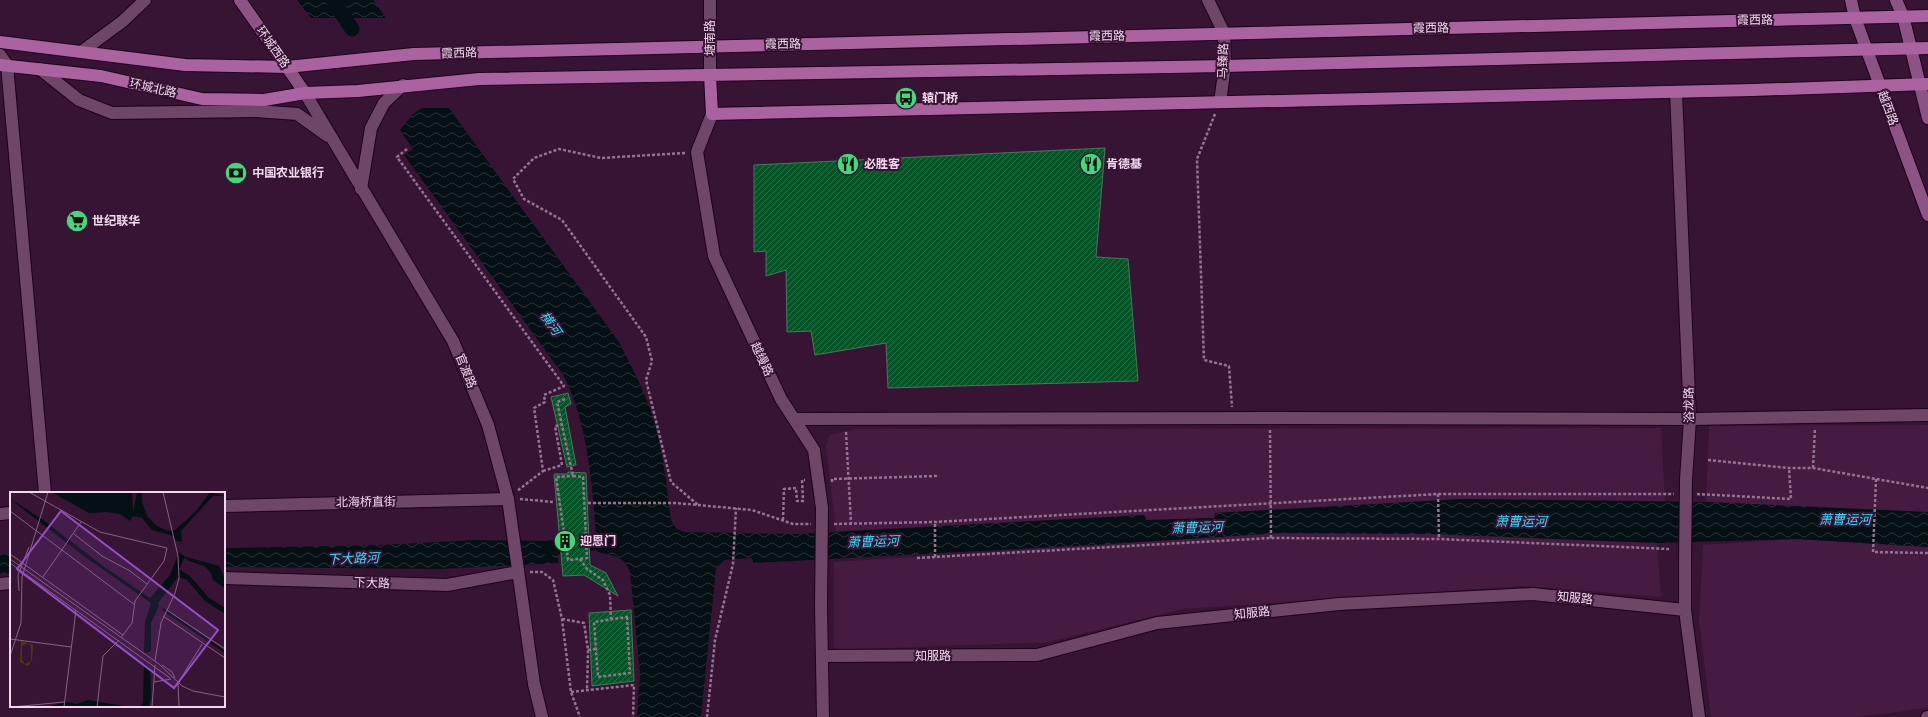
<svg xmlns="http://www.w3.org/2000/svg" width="1928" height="717" font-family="'Titillium Web','Noto Sans SC',sans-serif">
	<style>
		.built { fill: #451b41 }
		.water { fill: url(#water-waves) }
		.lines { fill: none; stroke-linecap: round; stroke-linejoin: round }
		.canal { stroke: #041013; stroke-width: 15 }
		.building { fill: url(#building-hatch); stroke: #4a7957 }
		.minor-casing { stroke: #1e001b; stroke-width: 14 }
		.tertiary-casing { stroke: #1e001b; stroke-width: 14 }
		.secondary-casing { stroke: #1e001b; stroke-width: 14 }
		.primary-casing { stroke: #1e001b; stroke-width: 14 }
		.path { stroke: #93758f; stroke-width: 2.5; stroke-dasharray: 3 2; stroke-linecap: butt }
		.minor { stroke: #6e4668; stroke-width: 12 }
		.tertiary { stroke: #6e4668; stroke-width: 12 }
		.secondary { stroke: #8c5484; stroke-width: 12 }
		.primary { stroke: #ab62a1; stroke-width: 12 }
		.minor-bridge-casing { stroke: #1e001b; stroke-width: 14; stroke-linecap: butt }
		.minor-bridge { stroke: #6e4668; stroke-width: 12 }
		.labels { text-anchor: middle; stroke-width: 4; stroke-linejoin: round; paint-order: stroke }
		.street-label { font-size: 12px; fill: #f1d9ed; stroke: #381434 }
		.poi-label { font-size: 12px; font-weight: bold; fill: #f1d9ed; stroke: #381434; text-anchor: start }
		.water-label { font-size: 13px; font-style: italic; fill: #36dcf7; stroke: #381434 }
		.inset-river { fill: none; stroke: #041013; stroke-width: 2 }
		.inset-road { fill: none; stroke: #82637e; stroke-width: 1 }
		.view { fill: #934fc8; fill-opacity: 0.15; stroke: #934fc8; stroke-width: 2 }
		.inset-edge { fill: none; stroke: #f1d9ed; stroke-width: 2 }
	</style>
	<defs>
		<pattern id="water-waves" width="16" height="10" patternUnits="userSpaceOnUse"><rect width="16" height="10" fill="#041013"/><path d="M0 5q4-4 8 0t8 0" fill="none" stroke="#293236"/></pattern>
		<pattern id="building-hatch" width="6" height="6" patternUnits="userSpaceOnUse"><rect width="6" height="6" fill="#045629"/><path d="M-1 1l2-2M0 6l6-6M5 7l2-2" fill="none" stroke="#296e48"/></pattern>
	</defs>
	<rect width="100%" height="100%" fill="#381434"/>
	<path class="built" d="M1928,425V512L1706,502L1709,426Z
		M1661,428L1665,501L1462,499L1215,513L1214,518L1145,521V515L836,531L826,445L830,435L854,429Z
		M1278,533L1433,534L1657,543L1661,597L1524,586L1183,609L1049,642L834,650V562Z
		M1797,539L1928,547V708L1857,717H1711L1699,620L1703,545Z"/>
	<path class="water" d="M297,0H373L386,18H311Z
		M422,108H449L619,342C632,368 646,393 654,421C663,453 667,486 671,520L676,528L684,532L798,534L1145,515L1146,520L1214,518L1215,513L1462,499L1706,502L1928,512V547L1797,539L1657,543L1433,534L1278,533L1094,545L753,563L752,558L724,560L716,569L701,717H637L640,673L630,572C625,556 612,555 597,552C593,493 590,430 564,376L404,155L413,149L400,130L412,115Z
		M477,540L557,541L558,563L440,569L224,567V548L379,545Z
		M11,554V573L0,574V555Z"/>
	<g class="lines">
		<path class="canal" d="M333,0L352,29
			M549,548L616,540"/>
	</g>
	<path class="building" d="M1105,148L1096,257L1128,259L1138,381L888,388L886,343L815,355L811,331L787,332L786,270L766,276V251L754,252V165Z
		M568,393L571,404L565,407L576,465L567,467L551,397Z
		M568,472L586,473L590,565L606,573L618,596L584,575L563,576L554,474H568Z
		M631,610L634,681L592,686L589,613Z"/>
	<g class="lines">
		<g class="minor-casing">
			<path id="minor" d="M7,65L45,493
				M710,75V0
				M1676,92L1690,419L1686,480
				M712,114L697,152L714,256L781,399L814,450L822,508
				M794,419L1270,418L1690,419L1928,415
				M224,506L508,499
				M0,514L11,513
				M1685,562V610L1699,717
				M821,606L823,717
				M822,656L1037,655L1157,623L1339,604L1533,594L1685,610
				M1927,717H1928"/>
		</g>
		<g class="tertiary-casing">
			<path id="tertiary" d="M1208,0L1224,33L1225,66L1220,102
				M81,52L123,21L145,0
				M0,55L7,65
				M40,69L79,100L112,113L256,111L297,114L328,136
				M305,93L453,341L488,425L508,499L534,684L542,717
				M361,189L371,128L384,103L403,85
				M224,578L447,585L518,572
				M0,584L11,583"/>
		</g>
		<g class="secondary-casing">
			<path id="secondary" d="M240,0L305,93
				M1851,0L1855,18L1928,215
				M1896,0L1903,16L1928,118"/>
		</g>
		<g class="primary-casing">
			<path id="primary" d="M0,42L185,65L287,67L414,54L1928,16
				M0,65L101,76L202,99L264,100L305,93L358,91L479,79L1225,66L1928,48
				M710,75L712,114L1753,90L1928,84"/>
		</g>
		<path class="path" d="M1215,114L1197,159L1204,360L1229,366L1232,407
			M407,149L397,157L564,386L544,395L545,402L534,408L543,471L517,491
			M685,153L601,158L559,149L534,158L513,179L524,199L562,220L646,337L652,361L646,380L671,482L698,505
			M565,399L557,402L573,476
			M1270,430L1271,538
			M846,432L851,523
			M1708,460L1789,468H1813L1928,488
			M1813,468L1815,428
			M543,471L562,465L555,426L562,425
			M573,476L583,477L587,558L568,560L556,477Z
			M1876,479L1873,552L1928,553
			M832,482V479L937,476
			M1438,494L1439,539
			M1697,494L1791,499L1789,468
			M520,499L554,502
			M588,503H676L752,510L793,524H811
			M783,520L784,489L796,488L797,501H803L802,480H805
			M834,524L935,522L1438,494H1674
			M935,557V522
			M917,558L1271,538L1439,539L1669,549
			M580,559L587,569L603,580L610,595L611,619
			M530,572H542L553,580L562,619L571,692L580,717
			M627,617L630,673L598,677L594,622Z
			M562,619L584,623L588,650L587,690
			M588,650L596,649
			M571,692L634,685L633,717
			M707,717L715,640L733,564L736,508"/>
		<use href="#minor" class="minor"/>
		<use href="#tertiary" class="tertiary"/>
		<use href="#secondary" class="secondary"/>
		<use href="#primary" class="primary"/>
		<g class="minor-bridge-casing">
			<path id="minor-bridge" d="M1685,562L1686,480
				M821,606L822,508"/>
		</g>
		<use href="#minor-bridge" class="minor-bridge"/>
	</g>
	<defs>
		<g id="bus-disc" transform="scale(1.15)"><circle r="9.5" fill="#44d77b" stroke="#381434"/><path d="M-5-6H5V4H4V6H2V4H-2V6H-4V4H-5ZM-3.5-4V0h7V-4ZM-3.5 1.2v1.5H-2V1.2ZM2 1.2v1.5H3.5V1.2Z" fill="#111"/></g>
		<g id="restaurant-disc" transform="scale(1.15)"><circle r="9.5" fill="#44d77b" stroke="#381434"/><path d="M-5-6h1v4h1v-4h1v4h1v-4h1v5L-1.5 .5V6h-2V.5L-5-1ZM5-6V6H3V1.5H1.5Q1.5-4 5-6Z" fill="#111"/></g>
		<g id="bank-disc" transform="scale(1.15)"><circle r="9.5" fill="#44d77b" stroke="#381434"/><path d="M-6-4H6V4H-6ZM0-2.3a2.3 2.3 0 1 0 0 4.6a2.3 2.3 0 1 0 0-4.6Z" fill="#111"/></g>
		<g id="supermarket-disc" transform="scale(1.15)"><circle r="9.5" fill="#44d77b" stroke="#381434"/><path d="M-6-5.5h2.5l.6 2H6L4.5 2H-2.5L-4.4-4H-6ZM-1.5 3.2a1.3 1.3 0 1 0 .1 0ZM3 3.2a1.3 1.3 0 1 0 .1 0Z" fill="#111"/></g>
		<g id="building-disc" transform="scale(1.15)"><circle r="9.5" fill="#44d77b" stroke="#381434"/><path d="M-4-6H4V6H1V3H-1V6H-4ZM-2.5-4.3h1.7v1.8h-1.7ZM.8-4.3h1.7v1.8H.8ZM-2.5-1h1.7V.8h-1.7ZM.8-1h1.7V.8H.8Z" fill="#111"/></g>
	</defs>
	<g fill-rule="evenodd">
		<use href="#bus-disc" x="906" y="98"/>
		<use href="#restaurant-disc" x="848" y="164"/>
		<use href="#restaurant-disc" x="1091" y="164"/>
		<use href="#bank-disc" x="236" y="173"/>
		<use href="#supermarket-disc" x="77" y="221"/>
		<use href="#building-disc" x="565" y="541"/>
	</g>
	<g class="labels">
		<g class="street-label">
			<text transform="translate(1755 20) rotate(-1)" y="4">霞西路</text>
			<text transform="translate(1431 28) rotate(-1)" y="4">霞西路</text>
			<text transform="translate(1107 36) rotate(-1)" y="4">霞西路</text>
			<text transform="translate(710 38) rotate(-90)" y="4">塘南路</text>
			<text transform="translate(783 44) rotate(-1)" y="4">霞西路</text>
			<text transform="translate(273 47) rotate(55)" y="4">环城西路</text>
			<text transform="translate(459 53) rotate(-2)" y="4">霞西路</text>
			<text transform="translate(1223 61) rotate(-88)" y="4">马臻路</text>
			<text transform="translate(153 88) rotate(13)" y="4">环城北路</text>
			<text transform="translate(1888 108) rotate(70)" y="4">越西路</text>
			<text transform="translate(762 359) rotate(65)" y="4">越缦路</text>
			<text transform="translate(466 371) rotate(68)" y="4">官渡路</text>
			<text transform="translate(1689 405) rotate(-91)" y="4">浴龙路</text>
			<text transform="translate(366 502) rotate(-1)" y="4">北海桥直街</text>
			<text transform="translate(372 583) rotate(2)" y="4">下大路</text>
			<text transform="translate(1575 598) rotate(6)" y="4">知服路</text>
			<text transform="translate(1252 613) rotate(-6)" y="4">知服路</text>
			<text x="933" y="660">知服路</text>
		</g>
		<g class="poi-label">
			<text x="922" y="102">辕门桥</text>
			<text x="864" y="168">必胜客</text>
			<text x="1106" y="168">肯德基</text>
			<text x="252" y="177">中国农业银行</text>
			<text x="92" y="225">世纪联华</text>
			<text x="580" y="545">迎恩门</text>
		</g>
		<g class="water-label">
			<text transform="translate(551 323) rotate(55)" y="5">横河</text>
			<text x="1845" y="524">萧曹运河</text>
			<text x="1521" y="526">萧曹运河</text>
			<text transform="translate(1197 527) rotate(-2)" y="5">萧曹运河</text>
			<text transform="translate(873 541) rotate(-2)" y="5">萧曹运河</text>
			<text transform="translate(353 558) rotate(-2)" y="5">下大路河</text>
		</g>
	</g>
	<g transform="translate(10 492)">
		<rect width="215" height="215" fill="#381434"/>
		<path d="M11,149L23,153L22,168L18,174L10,170ZM18,151L21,154V169L15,172L12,168V154Z" fill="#4c3c00" fill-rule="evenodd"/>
		<path d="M41,0H122L123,21L127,0H132V10L137,24L147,34L158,39L165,38L186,19L200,0L215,4H203L171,39L172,50L166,49L163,44L142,38L132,26L123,24L120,29L110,22L97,20L79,21ZM0,7L32,27L93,74L140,106L160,83L169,60L173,64L209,74L215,87V96L203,88L201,81L190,70L174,66L169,77L180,84L199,106L215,116V122L195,109L177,88L168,85L148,111L149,114L141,131V159L136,161L134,160L135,130L141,111L75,65ZM153,116L215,159V161L159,123L152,118ZM134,171L140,176L141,205L139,215H130L133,210ZM78,208L120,215H36L58,210L67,212Z" fill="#041013"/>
		<path class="inset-river" d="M177,67L194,73M169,76L173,63"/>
		<path class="inset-road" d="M19,0L90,40L157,56L154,69L125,109L122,131L113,143M0,19L125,113M64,42L92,64L120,79L137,92M0,62L113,143L111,146M0,67L149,172L172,194L183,199L215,205M0,71L160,186M33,85L71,30M9,99L8,83L19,55M157,118L215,157M153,124L215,166M0,147L61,155M0,164L11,131L12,85L38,0M145,169L151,131L165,101L169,86L168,64L153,0M152,173L162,180L165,186M144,190L161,187M2,215L54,210M54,215L66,118M87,215L93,164L109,148M142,215L145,173M169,215L168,191L192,152"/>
		<path class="view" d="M51,19L208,138L164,196L7,77Z"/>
		<rect width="215" height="215" class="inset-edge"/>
	</g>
</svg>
